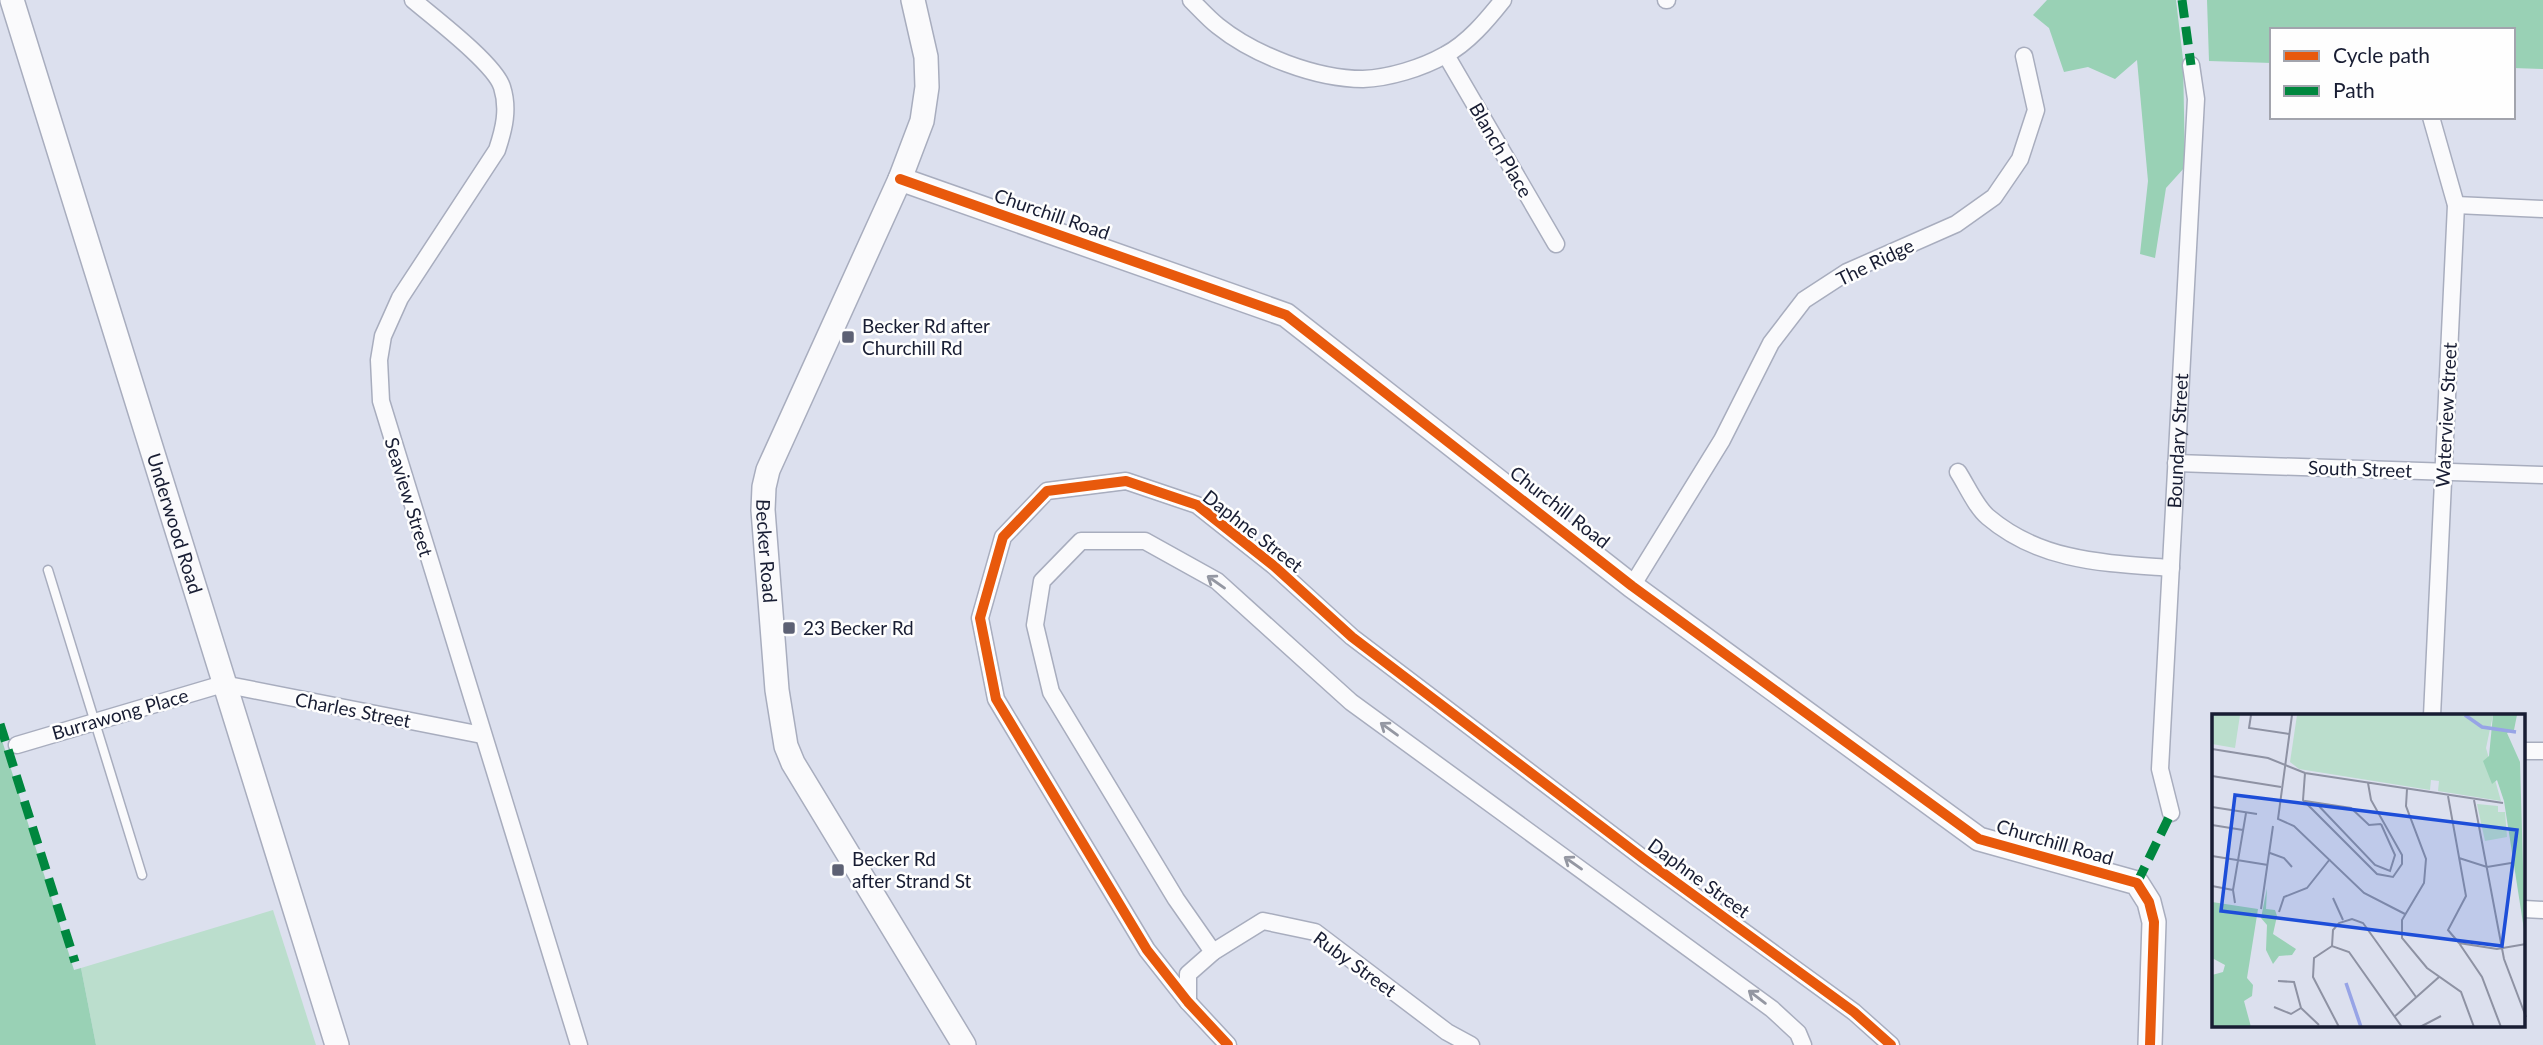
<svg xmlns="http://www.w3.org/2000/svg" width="2543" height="1045" font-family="Lato,sans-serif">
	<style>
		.green { fill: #bbdecd }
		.forest { fill: #99d1b5 }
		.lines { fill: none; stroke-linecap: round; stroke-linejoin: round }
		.lane-casing { stroke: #a8adbe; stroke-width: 11 }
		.street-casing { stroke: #a8adbe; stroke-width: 19 }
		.secondary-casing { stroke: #a8adbe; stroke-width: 26 }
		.lane { stroke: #fafafc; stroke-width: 8 }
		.street { stroke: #fafafc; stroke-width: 16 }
		.secondary { stroke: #fafafc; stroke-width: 23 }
		.quiet { stroke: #00873e; stroke-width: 9; stroke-dasharray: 18 9; stroke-linecap: butt }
		.cycleway-casing { stroke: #fefefe; stroke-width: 15 }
		.cycleway { stroke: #e8590c; stroke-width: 10 }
		.oneway { stroke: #9497a2 }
		.poi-dot { fill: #5d6174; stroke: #fefefe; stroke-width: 2.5 }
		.labels { text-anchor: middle; stroke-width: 5; stroke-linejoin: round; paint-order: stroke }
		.street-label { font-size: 19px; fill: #181d33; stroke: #fefefe }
		.poi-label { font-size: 19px; fill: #181d33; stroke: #fefefe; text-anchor: start }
		.inset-river { fill: none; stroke: #97a4e6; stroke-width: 3.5 }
		.inset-road { fill: none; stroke: #8e92a3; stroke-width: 2 }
		.view { fill: #1d4ed8; fill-opacity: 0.15; stroke: #1d4ed8; stroke-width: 3.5 }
		.inset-edge { fill: none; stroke: #181d33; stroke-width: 3.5 }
	</style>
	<rect width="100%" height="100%" fill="#dce0ee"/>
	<path class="green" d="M273,910L316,1045H96L81,968Z"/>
	<path class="forest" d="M2047,0H2176L2183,59L2185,167L2166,188L2155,258L2140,254L2148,181L2137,60L2115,79L2088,67L2064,72L2049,28L2033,15Z
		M2207,0H2543V69L2513,68V30H2272V63L2209,61Z
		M0,734L74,970L81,968L96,1045H0Z"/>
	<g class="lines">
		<g class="lane-casing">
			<path id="lane" d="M48,570L142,875"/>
		</g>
		<g class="street-casing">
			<g id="street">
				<path d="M413,0C433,17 495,64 502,87C509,109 504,129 497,150L400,298L383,336L379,360L381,401L579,1045"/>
				<path d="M1191,0C1200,9 1209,19 1218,26C1254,55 1316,79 1363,79C1389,78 1422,68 1445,55C1468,43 1487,20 1503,0"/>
				<path d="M1666,0H1667"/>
				<path d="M1446,55L1556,244"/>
				<path d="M2431,117L2456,205L2432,716"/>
				<path d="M2456,205L2543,209"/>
				<path d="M2176,463L2543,475"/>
				<path d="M1958,472C1967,486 1976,507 1988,517C2041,562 2105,563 2171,568"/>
				<path d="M1632,586L1722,440L1771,343L1804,300L1847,272L1956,224L1994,197L2020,159L2036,110L2024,56"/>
				<path d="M17,745L223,684L482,735"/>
				<path d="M2524,751H2543"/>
				<path id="s1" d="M2171,813L2160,769L2196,99L2191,65"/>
				<path d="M2524,909L2543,910"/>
				<path d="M1213,952L1176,899L1051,692L1035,625L1042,581L1081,541H1145L1217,581L1351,702L1772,1009L1798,1033L1803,1045"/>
				<path d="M1188,1002V974L1213,952L1263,921L1315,932L1447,1032L1471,1045"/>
				<path d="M1228,1045L1188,1002L1147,950L996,699L980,618L1003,537L1047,491L1126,481L1197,505L1274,566L1352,637L1644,859L1854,1012L1891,1045"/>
			</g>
		</g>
		<g class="secondary-casing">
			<g id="secondary">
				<path id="s2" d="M12,0L337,1045"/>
				<path id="s3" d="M913,0L926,57L927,87L922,121L900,179L768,470L764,487L763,510L777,690L786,746L793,763L964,1045"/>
				<path d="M900,179L1286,315L1632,586L1979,839L2137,883L2149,902L2154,922L2150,1045"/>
			</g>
		</g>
		<use href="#lane" class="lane"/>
		<use href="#street" class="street"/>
		<use href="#secondary" class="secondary"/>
		<path class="quiet" d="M2182,0L2191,65
			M0,724L75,962
			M2137,883L2171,813"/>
		<g class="cycleway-casing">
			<path id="cycleway" d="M900,179L1286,315L1632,586L1979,839L2137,883L2149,902L2154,922L2150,1045
				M1228,1045L1188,1002L1147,950L996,699L980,618L1003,537L1047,491L1126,481L1197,505L1274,566L1352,637L1644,859L1854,1012L1891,1045"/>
		</g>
		<use href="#cycleway" class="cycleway"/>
	</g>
	<defs><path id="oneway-shaft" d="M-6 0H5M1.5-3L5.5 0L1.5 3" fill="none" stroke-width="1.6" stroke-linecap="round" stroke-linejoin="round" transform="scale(1.75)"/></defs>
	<g class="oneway">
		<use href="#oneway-shaft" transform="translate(1216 582) rotate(-145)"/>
		<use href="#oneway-shaft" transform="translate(1389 729) rotate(-144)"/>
		<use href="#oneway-shaft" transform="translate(1573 863) rotate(-145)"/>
		<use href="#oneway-shaft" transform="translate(1757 997) rotate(-143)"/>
	</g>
	<g class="poi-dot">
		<rect x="841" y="330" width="14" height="14" rx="3.5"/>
		<rect x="782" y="621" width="14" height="14" rx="3.5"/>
		<rect x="831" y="863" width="14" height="14" rx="3.5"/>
	</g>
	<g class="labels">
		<g class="street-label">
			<text transform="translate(1501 150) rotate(60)" y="7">Blanch Place</text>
			<text transform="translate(1052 214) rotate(19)" y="7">Churchill Road</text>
			<text transform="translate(1875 262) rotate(-26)" y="7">The Ridge</text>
			<text transform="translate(2446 415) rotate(-87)" y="7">Waterview Street</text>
			<text dy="7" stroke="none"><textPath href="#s1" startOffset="374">Boundary Street</textPath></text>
			<text transform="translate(2360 469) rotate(2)" y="7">South Street</text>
			<text transform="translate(409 497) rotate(73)" y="7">Seaview Street</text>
			<text transform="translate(1560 507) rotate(38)" y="7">Churchill Road</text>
			<text dy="7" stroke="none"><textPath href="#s2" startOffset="548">Underwood Road</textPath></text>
			<text transform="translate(1253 531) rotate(38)" y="7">Daphne Street</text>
			<text dy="7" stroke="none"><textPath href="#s3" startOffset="586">Becker Road</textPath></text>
			<text transform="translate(353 710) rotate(11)" y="7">Charles Street</text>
			<text transform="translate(120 714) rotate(-16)" y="7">Burrawong Place</text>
			<text transform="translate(2055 842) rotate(16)" y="7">Churchill Road</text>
			<text transform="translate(1699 878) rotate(36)" y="7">Daphne Street</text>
			<text transform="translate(1355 964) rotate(36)" y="7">Ruby Street</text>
		</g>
		<g class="poi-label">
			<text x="862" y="333">Becker Rd after<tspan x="862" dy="22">Churchill Rd</tspan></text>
			<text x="803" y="635">23 Becker Rd</text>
			<text x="852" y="866">Becker Rd<tspan x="852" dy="22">after Strand St</tspan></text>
		</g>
	</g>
	<g transform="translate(2212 714)">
		<rect width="313" height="313" fill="#dce0ee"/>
		<path d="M0,1H28L23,34L0,30ZM85,1H281L274,34L289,87L226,77L227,67L219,66L218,76L87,55L78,48ZM265,90L286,92V98H293L295,123L273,127Z" fill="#bbdecd"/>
		<path d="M281,1H305L302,16L295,19L308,48L313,222L292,87L285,66L280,70L271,47L277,42ZM55,174L54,195L63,196L65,202L61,220L84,235L80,241L67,242L61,250L54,236L55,211L49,204ZM0,188L46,195L35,264L41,271L40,282L32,287L39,313H0V261L11,258L13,251L0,244Z" fill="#99d1b5"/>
		<path class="inset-river" d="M253,1L270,13L304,18M134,269L149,313"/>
		<path class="inset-road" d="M39,1L37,14L77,20M80,1L66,105L82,112L152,179L193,200M0,35L56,44L93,59L291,89M93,59L91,86L165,160L181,163L190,150V141L159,86L156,69M0,62L69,73M195,75L194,92L214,145L212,169L190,206V224L215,254L249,278L262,313M236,82L254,182L236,216L247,229L285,235L314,230M262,86L292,245L314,303M93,87L139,94L157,111L169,110M104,89L163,151L178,157L183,141L169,110M0,93L45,100M0,111L31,116M58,139L72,144L80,153M0,142L56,151M247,144L275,153L299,149M0,172L21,176M121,184L131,206M23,189L21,176L34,99M49,195L61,112M67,198L72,183L95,174L118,145M247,229L270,263L289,313M120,232L121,216L127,209L140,205L151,209L204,283M66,267L82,268L89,294L107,311M62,293L79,300L89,294M182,303L227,263M127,313L101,263L102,244L120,232L137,238L190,313M208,313L229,302"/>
		<path class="view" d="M23,81L305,116L290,232L9,197Z"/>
		<rect width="313" height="313" class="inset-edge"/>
	</g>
	<rect x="2270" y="28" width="245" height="91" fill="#fefefe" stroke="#a2a4ad" stroke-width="2"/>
	<rect x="2284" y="51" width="35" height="10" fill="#e8590c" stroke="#a2a4ad" stroke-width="2"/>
	<text x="2333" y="63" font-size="21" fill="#181d33">Cycle path</text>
	<rect x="2284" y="86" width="35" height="10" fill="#00873e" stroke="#a2a4ad" stroke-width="2"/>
	<text x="2333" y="98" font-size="21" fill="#181d33">Path</text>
</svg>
